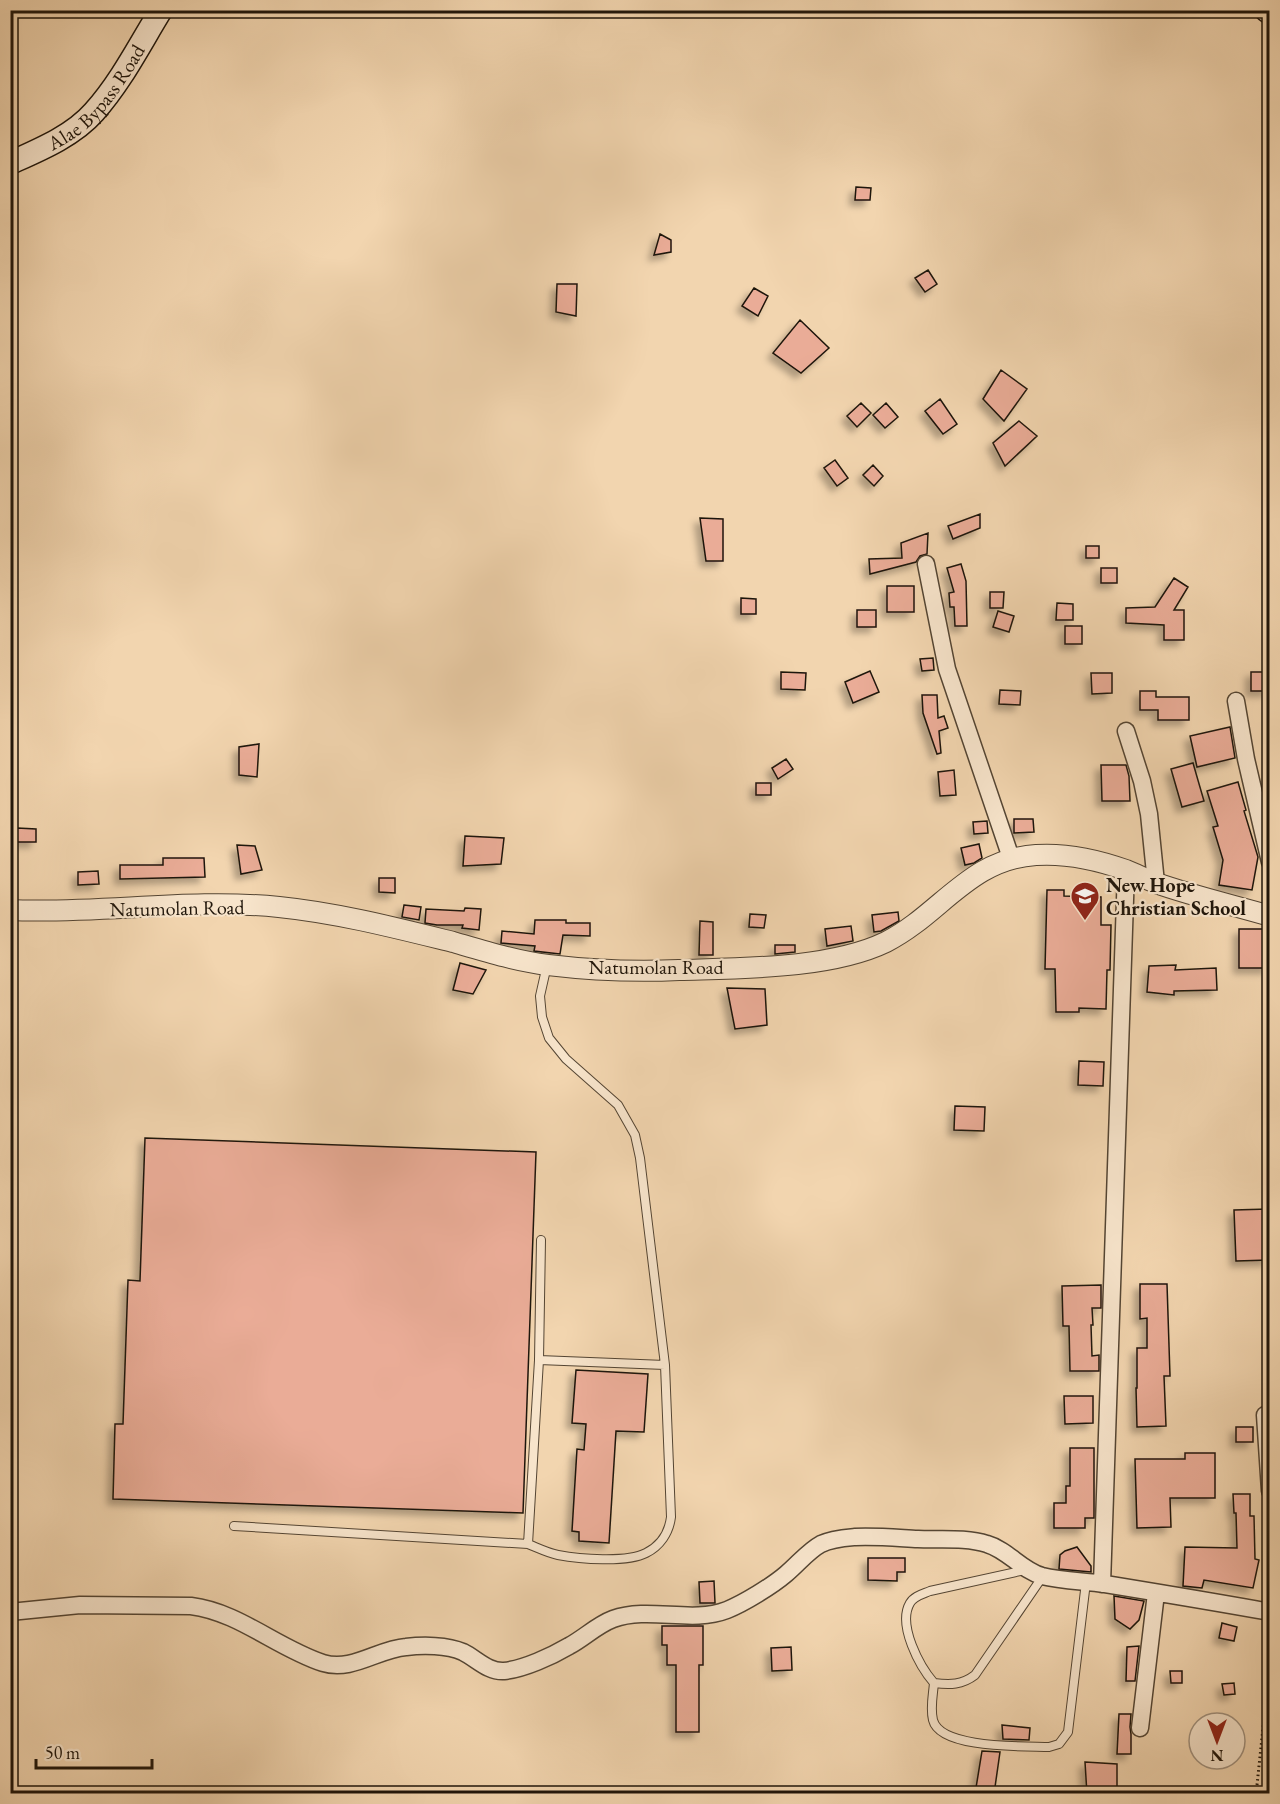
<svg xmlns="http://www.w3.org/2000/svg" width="1280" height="1804" font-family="'EB Garamond',serif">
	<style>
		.building { fill: #eaac97; stroke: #1f150a; stroke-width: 1.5; filter: url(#shadow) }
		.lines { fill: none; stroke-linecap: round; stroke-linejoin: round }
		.service-casing { stroke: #544533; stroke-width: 10 }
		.minor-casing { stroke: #544533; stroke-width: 19 }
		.tertiary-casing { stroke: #544533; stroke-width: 22 }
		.secondary-casing { stroke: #1f150a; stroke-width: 25 }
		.path { stroke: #1f150a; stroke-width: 3; stroke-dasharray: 1.5 3; stroke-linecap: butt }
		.service { stroke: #f7e4cb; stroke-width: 8 }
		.minor { stroke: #f7e4cb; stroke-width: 16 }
		.tertiary { stroke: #f7e4cb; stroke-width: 20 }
		.secondary { stroke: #f7e4cb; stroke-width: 22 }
		.labels { text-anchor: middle; stroke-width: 4.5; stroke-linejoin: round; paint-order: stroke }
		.street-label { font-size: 20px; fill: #1f150a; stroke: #f7e4cb }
		.poi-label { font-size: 20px; font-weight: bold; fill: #1f150a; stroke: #f7e4cb; text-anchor: start }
	</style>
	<defs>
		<filter id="shadow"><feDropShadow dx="-5.5" dy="5.5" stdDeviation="3" flood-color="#0004"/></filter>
	</defs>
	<rect width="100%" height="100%" fill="#f2d5af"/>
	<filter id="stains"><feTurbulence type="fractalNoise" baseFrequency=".00333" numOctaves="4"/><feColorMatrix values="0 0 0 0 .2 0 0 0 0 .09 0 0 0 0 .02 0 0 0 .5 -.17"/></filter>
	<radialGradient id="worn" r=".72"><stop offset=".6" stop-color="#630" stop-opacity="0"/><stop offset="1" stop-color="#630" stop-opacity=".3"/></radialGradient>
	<path class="building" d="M856,187L871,188L870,200H855Z
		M660,234L671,240V252L654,255Z
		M928,270L937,284L925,292L915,278Z
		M557,284H577L576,316L556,312Z
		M754,288L768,296L758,316L742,306Z
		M800,320L829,348L801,373L773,353Z
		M1001,370L1027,389L1004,421L983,399Z
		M940,399L957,424L943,434L925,411Z
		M861,403L871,413L857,427L847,416Z
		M886,403L898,417L885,428L873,415Z
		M1019,421L1037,436L1005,466L993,443Z
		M835,460L848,478L837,486L824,468Z
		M873,465L883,476L874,486L863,475Z
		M980,514V528L953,539L948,526Z
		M700,518L723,519V561H706Z
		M928,533L927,554L920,556L916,562L870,574L869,559L902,558L901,543Z
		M1086,546H1099V558H1086Z
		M961,564L966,581L967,626H955L954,607H950L949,593L954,592L947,568Z
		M1101,568H1117V583H1101Z
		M1174,578L1188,587L1174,610H1184V640H1164V625L1126,623V608L1155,607Z
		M887,586H914V612H887Z
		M990,592H1004L1003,608H990Z
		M741,598L756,599V614H741Z
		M1057,603L1073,604V620H1056Z
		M857,610H876V627H857Z
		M998,611L1014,616L1009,632L993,627Z
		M1065,626H1082V644H1065Z
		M933,658L934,670L922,671L920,659Z
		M870,671L879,692L853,703L845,682Z
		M781,672L806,673L805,690L781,689Z
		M1251,672H1269V691H1251Z
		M1091,673H1112V693L1092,694Z
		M1000,690L1021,691L1020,705L999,704Z
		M1140,691H1156V697H1189V720H1158V710H1140Z
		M922,695H937L938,718L944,716L948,728L939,731L941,753L937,754L923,713Z
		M1230,727L1235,758L1197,767L1190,736Z
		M259,744L257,777L239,775V747Z
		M786,759L793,769L778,779L772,768Z
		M1193,763L1204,801L1182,807L1171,769Z
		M1101,765H1126L1129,776L1130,801H1102Z
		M954,770L956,795L940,796L938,772Z
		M1238,782L1246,810L1244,811L1258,857L1252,890L1219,885L1223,860L1213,827L1218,826L1207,791Z
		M756,783H771V795H756Z
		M1014,819H1033L1034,832L1014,833Z
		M987,821L988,833L974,834L973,822Z
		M17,828L36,829V842H17Z
		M465,836L504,838L501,864L463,866Z
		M979,844L982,858L974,863L965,865L961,848Z
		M237,845L255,846L262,870L241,874Z
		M163,858H204L205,877L120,879V865H163Z
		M98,871L99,884L78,885V872Z
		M379,878H395V893L379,892Z
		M1047,890H1064V896L1101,897V925H1111L1110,970H1107L1106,1009L1079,1008V1012H1056L1055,969H1045Z
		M404,905L421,907L419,920L402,917Z
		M465,908L481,909L479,930L462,928L463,925H437L425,923L426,909L464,911Z
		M898,912L899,921L881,931L874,932L872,915Z
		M750,914L766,915L764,928L749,927Z
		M535,920H566V923H590V936L563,935L560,954L534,951L535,946L501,943L502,931L534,934Z
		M700,921L713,922V955H699Z
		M851,926L853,941L827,946L825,929Z
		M1239,929H1269V968H1239Z
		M775,945H795V952L775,954Z
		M460,963L486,970L473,994L453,990Z
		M1176,965L1175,970L1216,968L1217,990L1174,991V995L1147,992L1149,966Z
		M727,988L765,989L767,1025L735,1029Z
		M1079,1061L1104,1062L1103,1086L1078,1085Z
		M955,1106L985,1107L984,1131L954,1130Z
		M145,1138L536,1152L523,1513L113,1499L115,1424H123L128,1280L140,1281Z
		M1269,1209V1260L1236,1261L1234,1210Z
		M1140,1284H1167L1170,1376H1164L1166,1426L1137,1427L1136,1388H1137V1348H1147V1318L1140,1319Z
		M1101,1285V1308H1092L1093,1325H1091L1092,1356L1099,1355V1371H1070L1069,1326H1063L1062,1286Z
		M576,1370L648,1374L644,1432L616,1431L609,1543L579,1541V1532L572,1531L577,1449L584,1450L586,1424L572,1423Z
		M1064,1396H1093V1423L1065,1424Z
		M1236,1427H1253V1442H1236Z
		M1070,1448H1094V1518H1085V1528H1054V1503H1066V1486H1070Z
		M1185,1453H1215V1498H1170L1171,1527L1137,1528L1135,1459H1185Z
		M1233,1494H1250V1516H1254L1255,1559L1259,1560L1253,1588L1204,1580L1202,1588L1183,1586L1185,1547L1237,1548L1236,1513H1234Z
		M1077,1547L1091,1566V1572L1059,1569L1060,1555L1065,1551Z
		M868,1558H905V1572H897V1581L868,1580Z
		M714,1581L715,1603H700L699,1582Z
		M1114,1596L1144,1601L1139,1620L1130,1629L1115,1619Z
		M1222,1623L1237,1627L1234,1641L1219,1638Z
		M662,1626H703V1665H699V1732H676V1665H667V1645H662Z
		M1139,1646L1135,1681H1126L1127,1647Z
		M791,1647L792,1670L772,1671L771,1648Z
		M1170,1671H1182V1683H1171Z
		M1234,1683L1235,1694L1224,1695L1222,1684Z
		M1119,1714H1131L1130,1727L1131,1734V1754H1117Z
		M1002,1725L1030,1728L1029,1740L1003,1739Z
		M982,1751L1000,1752L994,1794H975Z
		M1085,1762L1117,1764V1794H1087Z"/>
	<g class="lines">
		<g class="service-casing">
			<path id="service" d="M541,1240L539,1360L665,1365
				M234,1526L528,1544C538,1548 548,1553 558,1555C579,1559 627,1563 646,1553C660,1546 669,1533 671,1517L665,1365L640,1158L635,1135L618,1105L566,1059L549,1038L542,1017L540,996L547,965
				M528,1544L539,1360
				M1025,1570L930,1591C923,1594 914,1596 910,1603C897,1625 920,1667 934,1683C950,1685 962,1685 975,1675L1043,1576
				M934,1683C933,1695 930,1708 933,1720C940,1749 1024,1746 1049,1747L1059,1744L1068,1732L1086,1582"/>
		</g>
		<g class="minor-casing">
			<path id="minor" d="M926,564L947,669L1011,858
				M1236,701L1246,759L1270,862
				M1126,731L1142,781L1149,814L1156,883
				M1265,1415L1270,1491
				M1102,1584L1126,870
				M10,1612L80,1605L191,1606C239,1612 277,1648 323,1663C352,1672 378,1649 406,1647C423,1645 447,1645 463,1652C477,1659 488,1672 504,1671C524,1669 552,1656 569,1646C584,1638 597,1625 613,1619C650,1606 691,1624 727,1610C744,1603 772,1586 786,1574C798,1564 808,1551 821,1544C831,1539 844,1538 855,1537C876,1536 898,1538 918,1539C940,1540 966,1537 987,1544C1008,1550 1021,1570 1042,1576C1062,1581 1084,1581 1105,1584C1160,1593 1215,1602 1270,1612
				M1140,1728L1156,1593"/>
		</g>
		<g class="tertiary-casing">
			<path id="tertiary" d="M10,910C100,914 190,898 279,907C338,913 396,928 453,942C484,951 516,961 548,965C590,970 637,972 679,970C742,968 830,969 886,942C941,914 969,859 1036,855C1066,853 1098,860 1126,870C1136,874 1146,879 1156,883C1193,896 1232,905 1270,916"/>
		</g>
		<g class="secondary-casing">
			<g id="secondary">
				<path d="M1266,10L1270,13"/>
				<path id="s1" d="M10,163C39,150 73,136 94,112C121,82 140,44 161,10"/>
			</g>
		</g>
		<path class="path" d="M1257,1785L1270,1662"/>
		<use href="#service" class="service"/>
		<use href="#minor" class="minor"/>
		<use href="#tertiary" class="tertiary"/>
		<use href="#secondary" class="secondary"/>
	</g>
	<defs>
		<g id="school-pin" transform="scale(1.5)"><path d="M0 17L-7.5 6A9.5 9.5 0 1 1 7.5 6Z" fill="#8f2418" stroke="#f7e4cb"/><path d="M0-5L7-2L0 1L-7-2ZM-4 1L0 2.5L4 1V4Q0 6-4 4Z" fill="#fff"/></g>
	</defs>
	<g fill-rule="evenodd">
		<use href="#school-pin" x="1085" y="896"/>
	</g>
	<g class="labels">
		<g class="street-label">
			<text dy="7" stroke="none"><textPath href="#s1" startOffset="111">Alae Bypass Road</textPath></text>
			<text transform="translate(177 908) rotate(-1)" y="7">Natumolan Road</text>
			<text x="656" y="974">Natumolan Road</text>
		</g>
		<g class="poi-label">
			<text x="1106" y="892">New Hope<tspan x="1106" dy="23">Christian School</tspan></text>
		</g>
	</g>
	<rect width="1280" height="1804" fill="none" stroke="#f2d5af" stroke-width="36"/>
	<rect x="12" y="12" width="1256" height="1780" fill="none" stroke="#1f150a" stroke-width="3"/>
	<rect x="18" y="18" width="1244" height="1768" fill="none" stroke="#1f150a" stroke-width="1.5"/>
	<g transform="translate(1217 1741) rotate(180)"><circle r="28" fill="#f7e4cb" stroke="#a1917e" stroke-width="1.5"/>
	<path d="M0-4.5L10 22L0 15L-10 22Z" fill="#8f2418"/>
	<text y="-9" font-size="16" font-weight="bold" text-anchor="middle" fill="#1f150a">N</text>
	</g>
	<path d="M36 1759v9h116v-9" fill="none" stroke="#1f150a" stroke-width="3"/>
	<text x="45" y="1759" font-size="18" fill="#1f150a" stroke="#f7e4cb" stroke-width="4.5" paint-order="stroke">50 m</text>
	<rect width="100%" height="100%" filter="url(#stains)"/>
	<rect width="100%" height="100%" fill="url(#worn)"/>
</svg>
